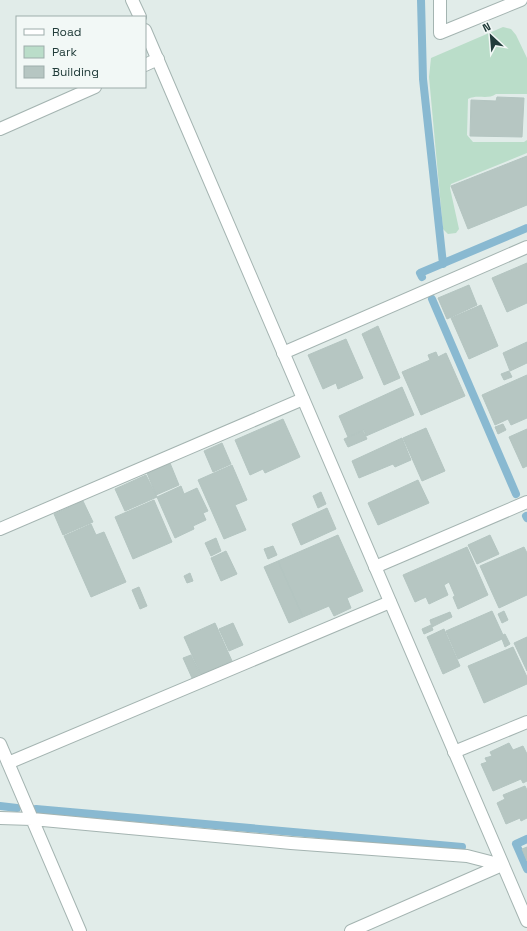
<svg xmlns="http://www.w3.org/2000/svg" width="527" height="931" font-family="'Space Grotesk',sans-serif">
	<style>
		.green { fill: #baddc9 }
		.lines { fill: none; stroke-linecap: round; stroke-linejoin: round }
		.stream { stroke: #89b9d1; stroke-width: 8 }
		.building { fill: #b6c6c2; stroke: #b4c5c1 }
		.minor-casing { stroke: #a4b4b1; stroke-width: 14 }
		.tertiary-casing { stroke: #a4b4b1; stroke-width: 14 }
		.minor { stroke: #fff; stroke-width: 12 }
		.tertiary { stroke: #fff; stroke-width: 12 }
	</style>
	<rect width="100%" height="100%" fill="#e1ece9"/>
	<path class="green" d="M503,27L511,29L516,35L527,58V94H496C488,100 477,94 468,99L467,135L473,142H524L527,140V153L451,184L450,188L459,229L456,233L448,234L443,229L429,77L431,58Z"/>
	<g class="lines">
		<path class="stream" d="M421,0L423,79L443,264
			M422,277L420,273L527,228
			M432,299L516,494
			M526,516L527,518
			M0,806L17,808
			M36,809L462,847
			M527,839L516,844L527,869"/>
	</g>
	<path class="building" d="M497,97L524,98L522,137L470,136L471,100L496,101Z
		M527,156V205L468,229L451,186Z
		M527,263V303L507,312L492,278Z
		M469,285L477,305L447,319L438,298Z
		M481,305L498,346L469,359L451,318Z
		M378,326L400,378L384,385L362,334Z
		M346,339L363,378L338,389L336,383L323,389L308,355Z
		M527,342V363L510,371L503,353Z
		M436,352L438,357L446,353L465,396L421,415L402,372L430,360L428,355Z
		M509,371L512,377L504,380L501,374Z
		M527,375V418L511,425L508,419L495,425L482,395Z
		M402,387L414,415L366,436L364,430L348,437L339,416Z
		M283,419L300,457L265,473L263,469L250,475L235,440Z
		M503,424L506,430L498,434L495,427Z
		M426,428L445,471L422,481L403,438Z
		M527,429V466L523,468L509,437Z
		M363,431L367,439L348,447L344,439Z
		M402,438L411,460L395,467L393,464L359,478L352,461Z
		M222,443L231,464L213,472L204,451Z
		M170,463L179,485L156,495L147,473Z
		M232,465L247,500L235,505L246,530L224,539L198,480Z
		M146,475L157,497L125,511L115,489Z
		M418,480L429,503L378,525L368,503Z
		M181,486L184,494L197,488L208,511L203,513L206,520L193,526L194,529L175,538L157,497Z
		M321,492L326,504L318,508L313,496Z
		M154,500L172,542L133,559L115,517Z
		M83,501L93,522L63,535L54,514Z
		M327,508L336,529L301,545L292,524Z
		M91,524L96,535L104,532L126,582L91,597L64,536Z
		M338,535L363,591L347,598L351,608L334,616L329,606L303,617L278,561Z
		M490,535L499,554L477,564L468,545Z
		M216,538L221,551L211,556L205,543Z
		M273,546L277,555L268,559L264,549Z
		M467,547L488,595L458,609L453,597L455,596L449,582L444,585L448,595L429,604L426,597L415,602L403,575Z
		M524,547L527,553V595L499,608L480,566Z
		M226,551L237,574L221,581L211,558Z
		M278,561L303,617L289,623L264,567Z
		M190,573L193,581L187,583L184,576Z
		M139,587L147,606L140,609L132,590Z
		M492,611L503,635L505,634L510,644L505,647L502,639L458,659L446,631Z
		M504,611L508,620L502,623L498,614Z
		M450,612L452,617L432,627L430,620Z
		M215,623L232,661L201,675L184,637Z
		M233,623L243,645L229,651L219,629Z
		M431,625L433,630L424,634L422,629Z
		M444,629L460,666L443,674L427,637Z
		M527,637V671L514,643Z
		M513,647L527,677V684L484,703L468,666Z
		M191,655L200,674L192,678L183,658Z
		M509,743L513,750L523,746L527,754V781L523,783L521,779L493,791L481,764L487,762L485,758L492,756L490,752Z
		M525,786L527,790V818L521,821L520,818L506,824L497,803L505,799L503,795Z
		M527,847V861L522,849Z"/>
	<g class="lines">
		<g class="minor-casing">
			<path id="minor" d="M440,0V33L521,0
				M145,65L158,59
				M0,129L95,87
				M283,353L527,247
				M0,529L303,399
				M375,567L527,502
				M0,744L80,931
				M454,752L527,722
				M8,763L390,602
				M0,818L32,819L291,843L467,856L502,865
				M351,931L502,865"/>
		</g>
		<g class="tertiary-casing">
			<path id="tertiary" d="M132,0L140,17
				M145,30L527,921"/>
		</g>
		<use href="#minor" class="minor"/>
		<use href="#tertiary" class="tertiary"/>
	</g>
	<rect x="16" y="16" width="130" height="72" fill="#f2f8f6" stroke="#9eadab"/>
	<rect x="24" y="29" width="20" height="6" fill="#ffffff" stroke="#9eadab"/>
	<text x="52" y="36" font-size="12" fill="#213c3a">Road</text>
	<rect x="24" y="46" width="20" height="12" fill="#baddc9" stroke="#9eadab"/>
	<text x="52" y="56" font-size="12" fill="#213c3a">Park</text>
	<rect x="24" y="66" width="20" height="12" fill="#b6c6c2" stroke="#9eadab"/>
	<text x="52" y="76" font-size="12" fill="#213c3a">Building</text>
	<g transform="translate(491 36) rotate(334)" stroke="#f2f8f6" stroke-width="3" paint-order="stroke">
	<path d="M0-3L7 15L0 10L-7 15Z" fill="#213c3a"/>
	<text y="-6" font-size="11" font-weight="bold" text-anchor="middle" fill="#213c3a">N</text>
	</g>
</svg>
